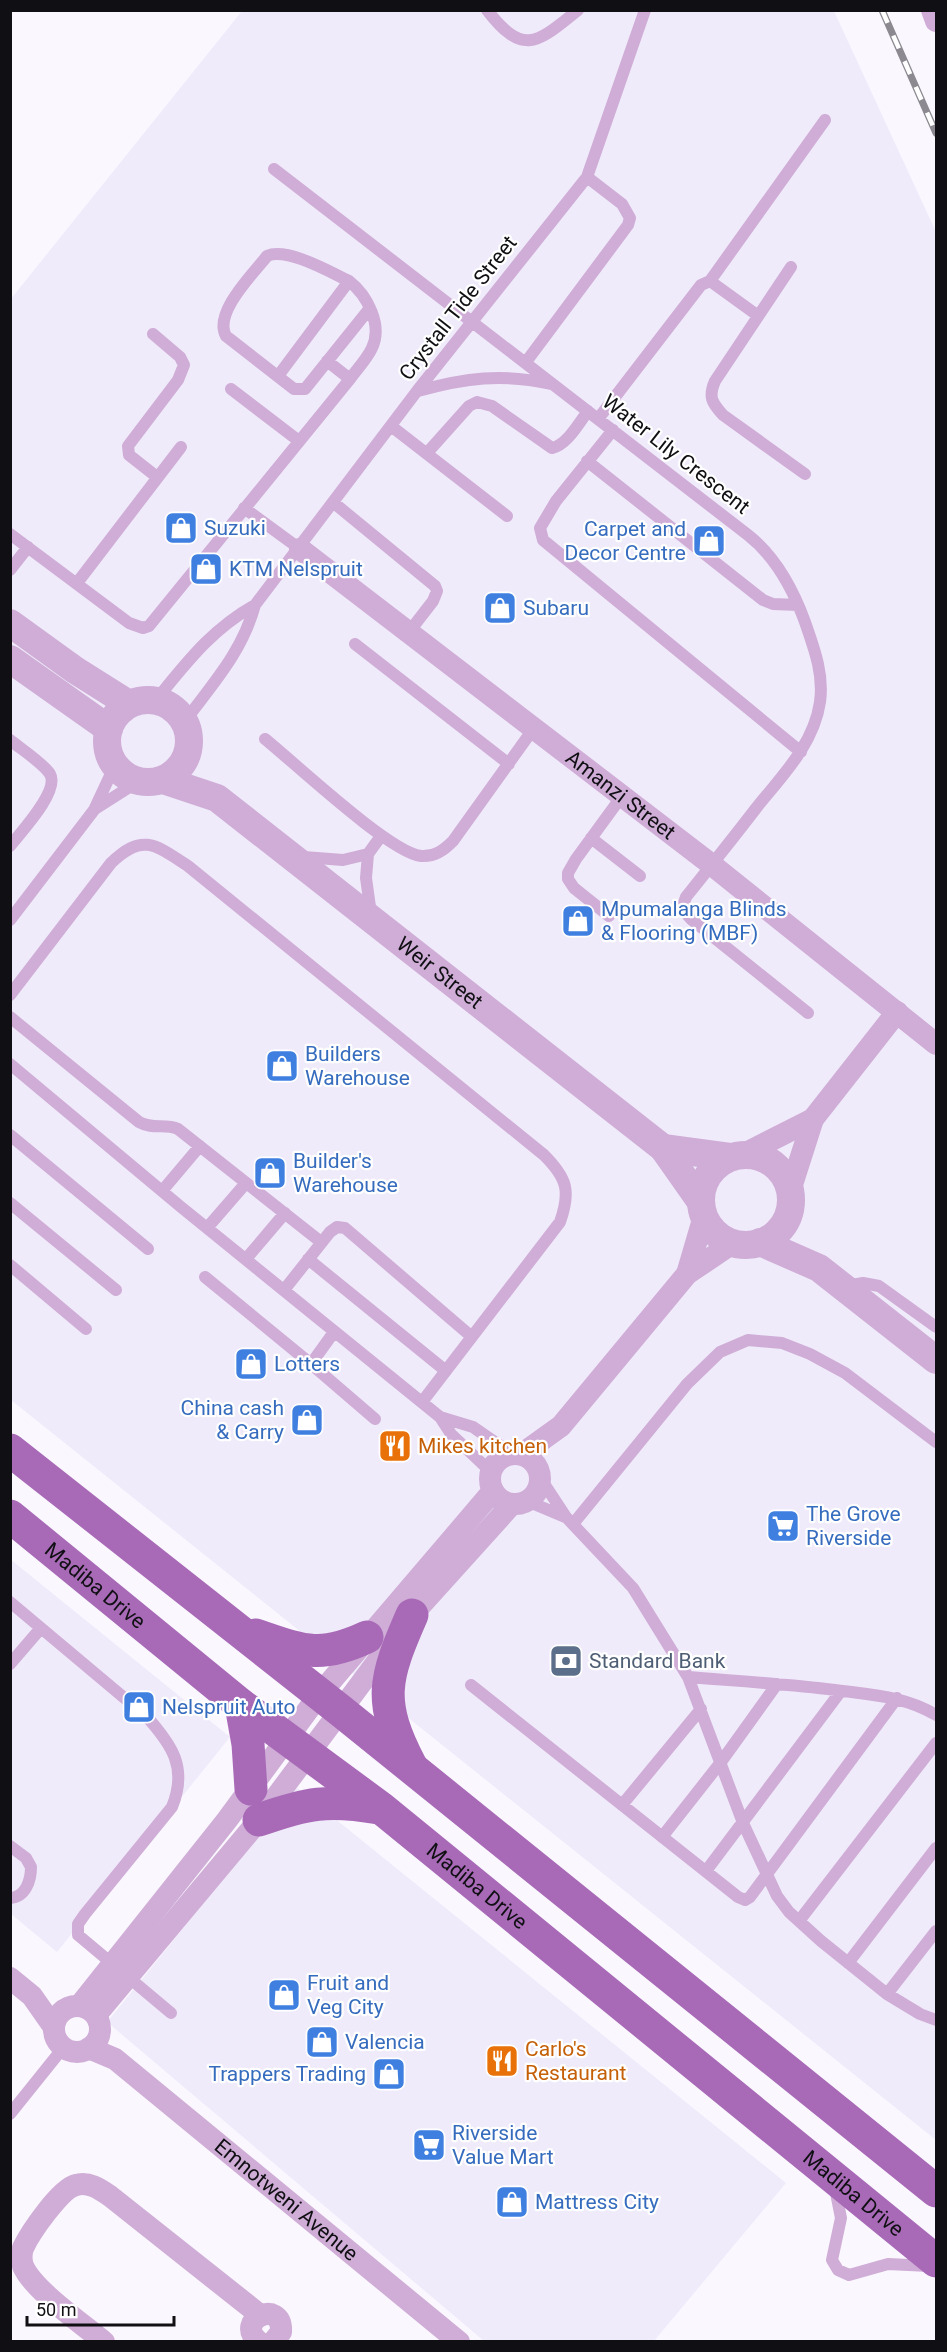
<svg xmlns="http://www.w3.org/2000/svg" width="947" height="2352" font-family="Roboto,sans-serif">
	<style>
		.built { fill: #f0ebfa }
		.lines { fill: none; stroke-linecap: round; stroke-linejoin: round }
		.service { stroke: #cfadd7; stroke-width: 12 }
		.minor { stroke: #cfadd7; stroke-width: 22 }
		.tertiary { stroke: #cfadd7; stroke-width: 28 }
		.primary { stroke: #a86ab7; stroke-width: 33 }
		.rail-casing { stroke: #8c8a90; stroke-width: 7 }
		.rail { stroke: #fff; stroke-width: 4.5; stroke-dasharray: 14; stroke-linecap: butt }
		.labels { text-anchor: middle; stroke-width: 4.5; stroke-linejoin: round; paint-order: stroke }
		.street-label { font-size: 21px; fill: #100f13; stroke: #fff }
		.shop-label { font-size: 21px; fill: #366cbe; stroke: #fff; text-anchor: start }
		.food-label { font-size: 21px; fill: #c56008; stroke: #fff; text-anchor: start }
		.service-label { font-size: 21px; fill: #4e5e75; stroke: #fff; text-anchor: start }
	</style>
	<rect width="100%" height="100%" fill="#faf7ff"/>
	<path class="built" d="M242,11H834L936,232V2140L11,1400L10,300Z
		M10,1559L230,1737L57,1952L11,1914Z
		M297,1788L786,2183L654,2341H484L107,2022Z"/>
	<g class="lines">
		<path class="service" d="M487,10C524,58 538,42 578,10
			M274,169L748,535C776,557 793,589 805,622C814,648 824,674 820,702C814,744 782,776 757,807C734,837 710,867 686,897L682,909L691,919L808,1013
			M791,267L715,381C708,397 712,403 723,415L805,474
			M710,281L825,120
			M153,334L180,357L184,365L178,380L128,446L129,455L157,477
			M327,361L350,379
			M526,362L628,225L630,218L622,204L587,177
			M278,376L349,281
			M231,389L299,441
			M418,391C465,378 502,373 551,384
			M598,419L701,285L710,281L757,315
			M391,426L507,516
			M613,430L556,501L540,528L543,540L801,752
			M427,453L469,406L477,402L492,406L552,448C567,445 579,423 588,411
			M587,461L763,600L773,604L798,605
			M334,503L435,586L437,591L433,601L409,632
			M244,508L300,549
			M10,534L129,623L143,628L149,626L350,379C357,369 367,359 372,348C383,325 367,295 349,281C330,272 287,247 267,256C253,274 213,313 226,336L294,389H305L370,308
			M10,570L28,547
			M77,583L181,447
			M355,644L509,764
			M156,700C187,662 212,629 255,605
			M185,721C214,682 242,652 255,605L417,391L587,177L645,10
			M265,739C295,763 389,852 421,856C435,857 444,850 453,841L534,728
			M10,740C21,749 43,763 50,774C60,791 21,832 10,846
			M95,809L139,781
			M591,838L640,876
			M304,857L343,860L368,854
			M371,914L366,878L368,854L381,836
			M609,916L574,888L568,879V873L576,859L622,796
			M10,920L94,810L115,765
			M10,995L111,863C142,833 155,844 188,866L544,1155C567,1178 571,1191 560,1222L422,1402
			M10,1017L139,1122C153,1130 165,1123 178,1129L321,1242
			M10,1064L181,1207L440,1417L451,1434L491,1472
			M10,1135L148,1249
			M162,1191L200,1146
			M10,1203L116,1290
			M207,1228L246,1183
			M246,1259L285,1213
			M308,1259L446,1371
			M10,1265L86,1329
			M205,1277L311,1364
			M846,1286L863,1283L879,1286L936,1327
			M284,1290L330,1232L337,1227L345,1228L472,1337
			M334,1332L311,1364L375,1419
			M440,1417L473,1427L512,1454
			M541,1479L566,1517L633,1588L688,1677L743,1823L777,1896L789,1912L821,1941L887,1994L920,2014L936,2020
			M527,1501L565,1517
			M573,1524L687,1384L720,1352L748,1340L782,1343L810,1354L845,1373L936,1442
			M10,1602L147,1717C172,1745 188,1768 172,1807L85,1914L78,1924V1935L171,2013
			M10,1664L41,1628
			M688,1677C737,1681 786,1684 835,1690C871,1695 905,1696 936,1715
			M471,1685L738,1897L745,1900L750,1897L897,1698
			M622,1805L701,1709
			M662,1837L721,1762L777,1684
			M10,1846L26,1858L31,1867C31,1880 26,1897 10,1898
			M706,1871L841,1691
			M799,1921L936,1743
			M848,1963L936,1848
			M887,1994L936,1931
			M10,2114L63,2048
			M835,2188L841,2218L832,2260L838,2270L849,2275L888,2264L929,2266"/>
		<g class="minor">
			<path d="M932,10L936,21"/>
			<path id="s1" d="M300,549L712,865L936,1044"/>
			<path d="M744,1154L813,1119"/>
			<path d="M790,1191L813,1119L897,1012"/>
			<path d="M687,1274L704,1216"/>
			<circle cx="515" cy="1479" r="25"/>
			<path d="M522,1454L561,1426L687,1274L733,1243"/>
			<path d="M10,1978L32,1996L53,2026"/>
			<path d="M80,2005L227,1820L319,1695L493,1491"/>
			<circle cx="77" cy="2029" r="23"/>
			<path d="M96,2015L259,1820L412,1615L512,1504"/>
			<path id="s2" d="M89,2048L115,2059L459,2342"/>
			<path d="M104,2342C83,2324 33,2290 23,2266C21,2260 21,2254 23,2248C30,2233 60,2189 76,2185C88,2181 100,2189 110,2196L260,2315"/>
			<path d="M259,2342C232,2320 283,2297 281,2332L273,2342"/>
		</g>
		<g class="tertiary">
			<path d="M10,623L75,670L129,704"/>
			<path d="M10,659L109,729"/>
			<circle cx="148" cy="741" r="41"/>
			<path id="s3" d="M163,780L217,798L663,1148L701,1202"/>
			<path d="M663,1148L730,1157"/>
			<circle cx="746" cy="1200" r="45"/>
			<path d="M760,1242L819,1268L936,1360"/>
		</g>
		<g class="primary">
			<path d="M10,1450L341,1711L936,2191"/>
			<path id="s4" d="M10,1516L241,1705L381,1808L936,2261"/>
			<path d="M256,1635C303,1651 320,1659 367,1637"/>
			<path d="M241,1705L248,1744L251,1789"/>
			<path d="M411,1766C377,1701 384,1679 412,1615"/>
			<path d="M259,1820C307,1803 328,1799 379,1808"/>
		</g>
		<g class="rail-casing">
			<path id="rail" d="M882,10L936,133"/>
		</g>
		<use href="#rail" class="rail"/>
	</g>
	<defs>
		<g id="shop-square" transform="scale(1.725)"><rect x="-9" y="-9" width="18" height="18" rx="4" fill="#3f7fe0" stroke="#fff"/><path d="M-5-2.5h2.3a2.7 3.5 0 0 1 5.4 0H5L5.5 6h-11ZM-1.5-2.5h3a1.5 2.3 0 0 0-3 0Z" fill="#fff"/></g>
		<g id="restaurant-square" transform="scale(1.725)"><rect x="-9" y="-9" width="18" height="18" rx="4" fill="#e8710a" stroke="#fff"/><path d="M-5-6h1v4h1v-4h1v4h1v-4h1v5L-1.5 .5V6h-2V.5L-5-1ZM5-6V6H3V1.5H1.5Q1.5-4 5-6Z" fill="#fff"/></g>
		<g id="supermarket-square" transform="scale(1.725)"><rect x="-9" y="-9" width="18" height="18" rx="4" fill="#3f7fe0" stroke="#fff"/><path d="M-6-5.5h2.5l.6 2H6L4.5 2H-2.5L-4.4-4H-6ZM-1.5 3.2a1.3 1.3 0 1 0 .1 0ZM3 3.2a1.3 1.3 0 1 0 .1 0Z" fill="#fff"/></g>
		<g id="bank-square" transform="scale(1.725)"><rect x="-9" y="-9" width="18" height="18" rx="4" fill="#5c6f8a" stroke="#fff"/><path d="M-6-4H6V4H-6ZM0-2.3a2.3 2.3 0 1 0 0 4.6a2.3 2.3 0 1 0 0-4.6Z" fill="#fff"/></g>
	</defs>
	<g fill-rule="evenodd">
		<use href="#shop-square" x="181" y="528"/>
		<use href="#shop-square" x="709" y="541"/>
		<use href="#shop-square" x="206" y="569"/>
		<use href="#shop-square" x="500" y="608"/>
		<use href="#shop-square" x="578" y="921"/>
		<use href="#shop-square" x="282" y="1066"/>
		<use href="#shop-square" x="270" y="1173"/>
		<use href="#shop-square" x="251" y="1364"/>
		<use href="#shop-square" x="307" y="1420"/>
		<use href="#restaurant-square" x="395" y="1446"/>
		<use href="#supermarket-square" x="783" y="1526"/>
		<use href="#bank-square" x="566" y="1661"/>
		<use href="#shop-square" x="139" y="1707"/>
		<use href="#shop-square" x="284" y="1995"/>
		<use href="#shop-square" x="322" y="2042"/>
		<use href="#restaurant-square" x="502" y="2061"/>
		<use href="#shop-square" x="389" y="2074"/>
		<use href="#supermarket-square" x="429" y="2145"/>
		<use href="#shop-square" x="512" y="2202"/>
	</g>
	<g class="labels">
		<g class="street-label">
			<text transform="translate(458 308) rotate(-52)" y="7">Crystall Tide Street</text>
			<text transform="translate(676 454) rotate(38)" y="7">Water Lily Crescent</text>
			<text dy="7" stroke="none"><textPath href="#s1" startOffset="404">Amanzi Street</textPath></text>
			<text dy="7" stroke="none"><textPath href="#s3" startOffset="340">Weir Street</textPath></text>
			<text dy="7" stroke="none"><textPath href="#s4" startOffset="110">Madiba Drive</textPath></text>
			<text dy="7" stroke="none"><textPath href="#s4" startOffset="596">Madiba Drive</textPath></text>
			<text dy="7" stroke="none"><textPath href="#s4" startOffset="1082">Madiba Drive</textPath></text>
			<text dy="7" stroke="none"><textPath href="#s2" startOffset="250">Emnotweni Avenue</textPath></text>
		</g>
		<g class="shop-label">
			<text x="204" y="535">Suzuki</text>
			<text x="686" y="536" text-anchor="end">Carpet and<tspan x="686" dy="24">Decor Centre</tspan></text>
			<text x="229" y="576">KTM Nelspruit</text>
			<text x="523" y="615">Subaru</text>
			<text x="601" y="916">Mpumalanga Blinds<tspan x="601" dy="24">&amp; Flooring (MBF)</tspan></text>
			<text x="305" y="1061">Builders<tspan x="305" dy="24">Warehouse</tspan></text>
			<text x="293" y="1168">Builder's<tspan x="293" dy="24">Warehouse</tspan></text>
			<text x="274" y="1371">Lotters</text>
			<text x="284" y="1415" text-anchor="end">China cash<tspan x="284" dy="24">&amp; Carry</tspan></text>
			<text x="806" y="1521">The Grove<tspan x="806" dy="24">Riverside</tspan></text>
			<text x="162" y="1714">Nelspruit Auto</text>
			<text x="307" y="1990">Fruit and<tspan x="307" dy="24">Veg City</tspan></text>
			<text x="345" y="2049">Valencia</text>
			<text x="366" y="2081" text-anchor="end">Trappers Trading</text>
			<text x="452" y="2140">Riverside<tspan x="452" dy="24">Value Mart</tspan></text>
			<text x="535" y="2209">Mattress City</text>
		</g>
		<g class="food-label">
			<text x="418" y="1453">Mikes kitchen</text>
			<text x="525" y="2056">Carlo's<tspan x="525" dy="24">Restaurant</tspan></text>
		</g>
		<g class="service-label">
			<text x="589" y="1668">Standard Bank</text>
		</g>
	</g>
	<rect width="947" height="2352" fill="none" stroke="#100f13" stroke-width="24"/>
	<path d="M27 2316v9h147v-9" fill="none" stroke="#100f13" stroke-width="3"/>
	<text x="36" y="2316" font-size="18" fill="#100f13" stroke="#ffffff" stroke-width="4.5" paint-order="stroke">50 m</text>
</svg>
